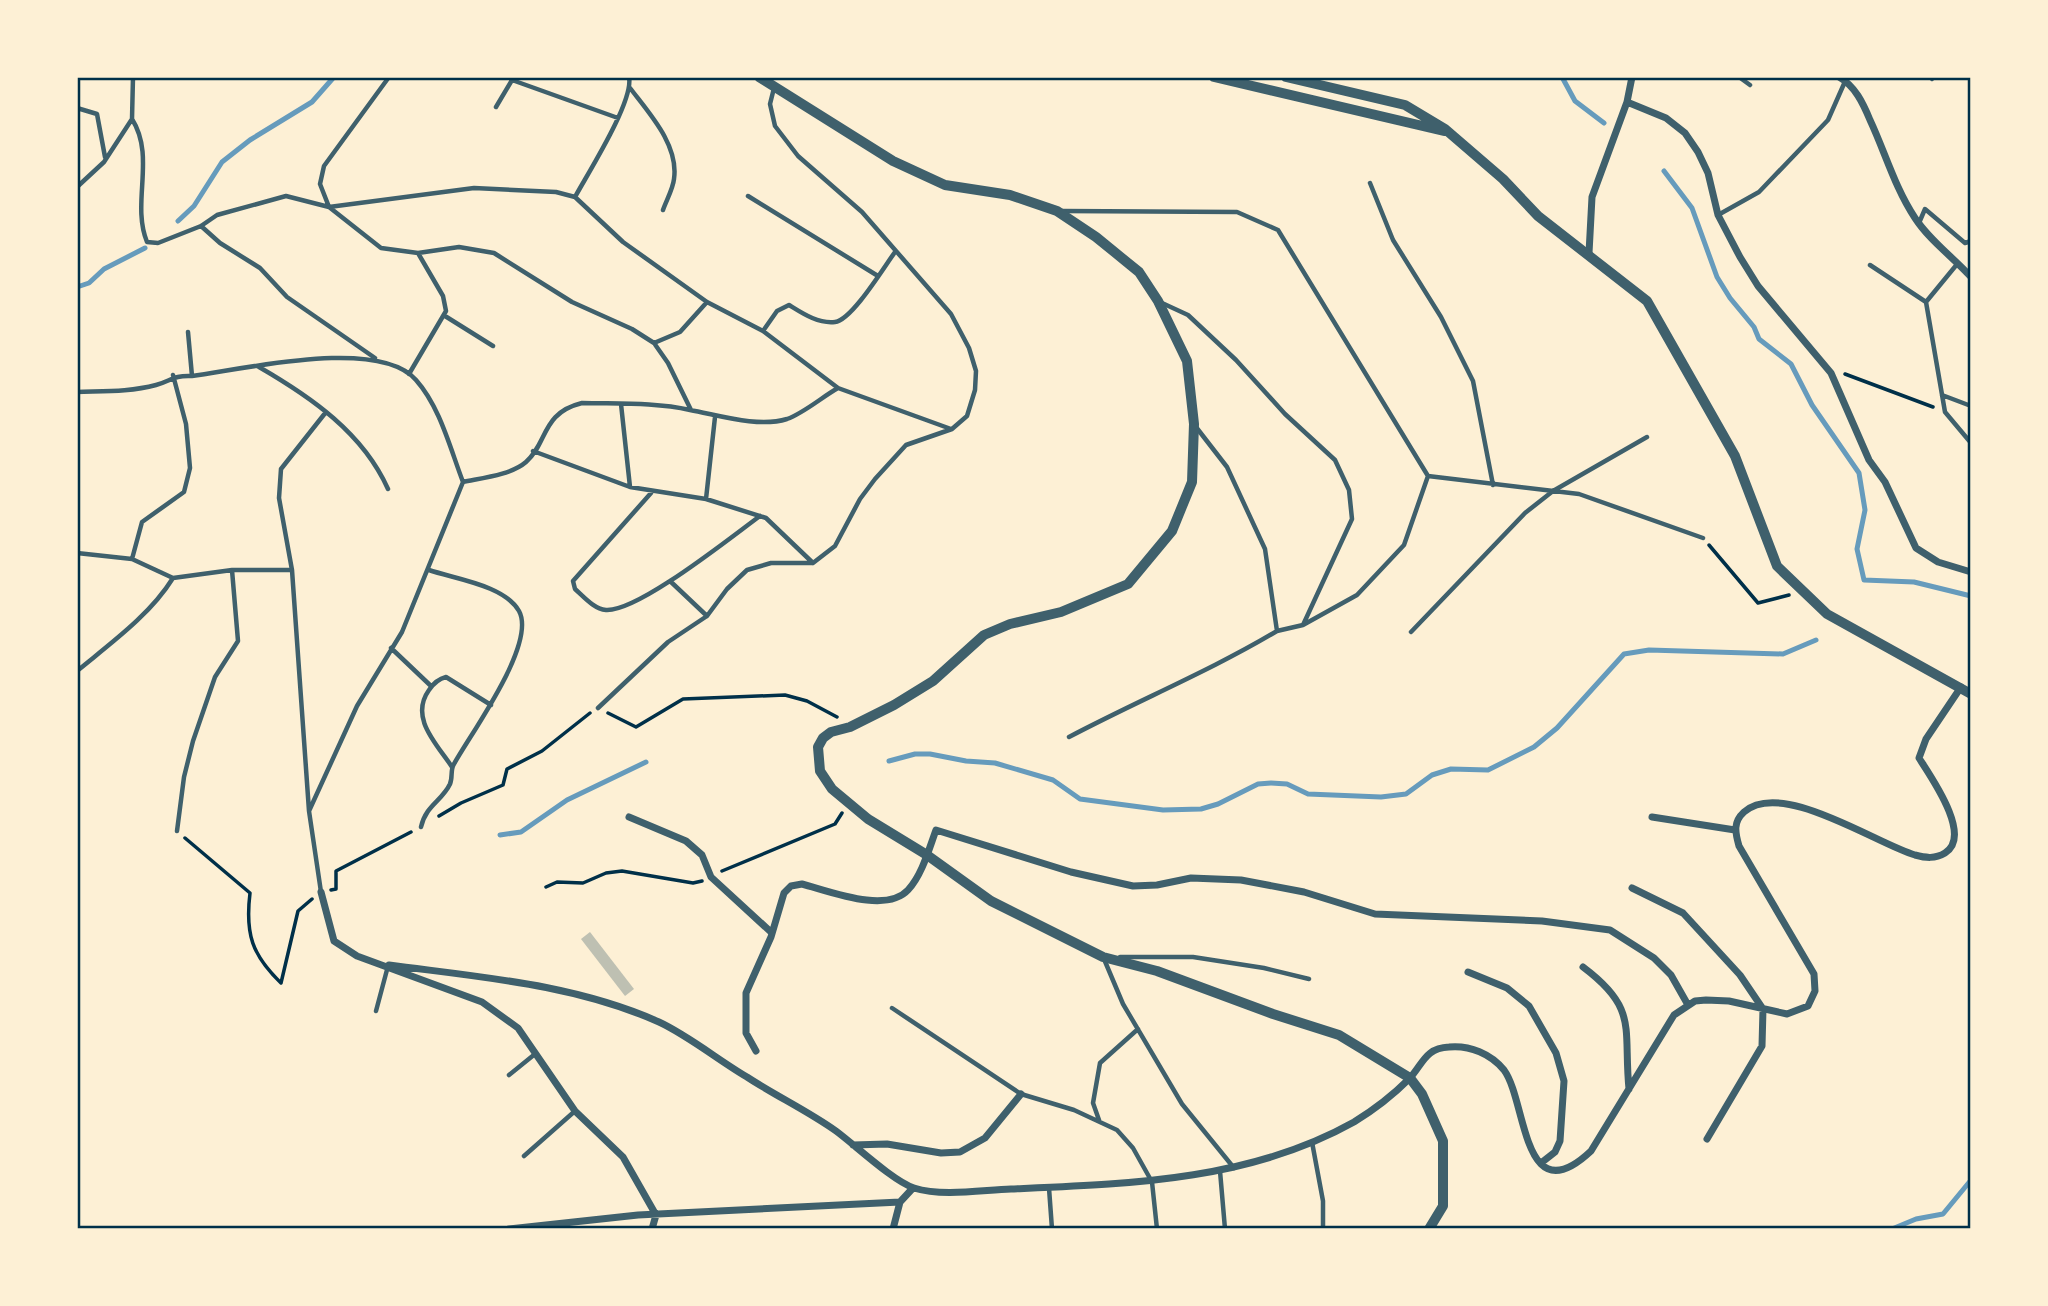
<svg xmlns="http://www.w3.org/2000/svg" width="2048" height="1306" font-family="'Varela Round',sans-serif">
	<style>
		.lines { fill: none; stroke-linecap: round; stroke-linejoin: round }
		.stream { stroke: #669bbc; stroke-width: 5 }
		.building { fill: #bec0b2 }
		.path { stroke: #003049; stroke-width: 3.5 }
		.service { stroke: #3f606c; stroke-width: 4.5 }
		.minor { stroke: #3f606c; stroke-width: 7 }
		.tertiary { stroke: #3f606c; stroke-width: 10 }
		.neatline { fill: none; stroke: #003049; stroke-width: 2.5 }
	</style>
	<rect width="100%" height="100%" fill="#fdf0d5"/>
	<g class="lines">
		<path class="stream" d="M1562,77L1575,101L1604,123
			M1664,171L1692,208L1717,277L1730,298L1754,327L1759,339L1791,364L1812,405L1859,473L1865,510L1857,549L1864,580L1914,582L1971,596
			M178,221L194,206L222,162L250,140L312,102L334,77
			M77,287L89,283L104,269L145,248
			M889,761L915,754H930L966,761L995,763L1053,780L1080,799L1163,810L1201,809L1218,804L1258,784L1271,783L1287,784L1308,794L1381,797L1406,794L1432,775L1451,769L1488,770L1534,747L1557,728L1624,654L1649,650L1783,654L1816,640
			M500,835L521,832L567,800L646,762
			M1892,1229L1916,1219L1943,1214L1971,1180"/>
	</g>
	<path class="building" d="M590,932L634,989L625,996L581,939Z"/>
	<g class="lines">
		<path class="path" d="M1845,374L1933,407
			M1709,545L1758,603L1789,595
			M608,713L636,727L683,699L785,695L807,701L837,717
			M439,816L461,803L503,785L507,769L542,751L590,713
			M185,838L250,893C245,934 252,955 281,983L298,911L312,899
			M722,871L835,824L842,813
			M546,887L557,882L583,883L606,873L622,871L693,883L702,881
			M331,890L336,889V871L411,832"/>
		<path class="service" d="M389,77L324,166L320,184L329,207L381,248L418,253L459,247L494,253L572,302L632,329L654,343L668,363L691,410
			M1739,77L1750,85
			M1932,79L1934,77
			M630,88C649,113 679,145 674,179C673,189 666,201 663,210
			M496,107L512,80L618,118
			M77,108L97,114L105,157
			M132,119C156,157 131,203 147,242L158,243L201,226L217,215L286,196L329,207L474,188L556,192L575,197L623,242L707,302L763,331L838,388
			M1370,183L1393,240L1441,317L1473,381L1493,485
			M77,187L104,162L132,119L133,77
			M748,196L878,276
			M575,197C588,173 634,101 629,77
			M1062,211L1237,212L1278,230L1428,476L1404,545L1357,595L1303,625L1277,631
			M1718,215L1759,192L1828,120L1847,77
			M1919,223L1925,209L1965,243L1971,241
			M201,226L220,243L260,268L287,297L375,358
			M1958,263L1926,302L1945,412L1971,443
			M1870,265L1926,302
			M1162,303L1188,315L1236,360L1285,414L1335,460L1349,490L1352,519L1303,625
			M445,316L493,346
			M763,331L777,311L789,305C802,313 818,324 835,322C852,320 884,267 895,252
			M188,332L192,376
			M654,343L680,332L707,302
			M259,367C311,397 363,433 388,489
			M409,374L446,311L443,296L418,253
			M77,392C103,391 130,392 156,385C171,381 173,375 192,376C245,369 379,337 416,380C440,407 450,448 463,482L402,632L357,706L309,811L321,892
			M1942,395L1971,406
			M621,404L630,487
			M533,451L630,487L706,499L766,518L813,563
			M1428,476L1579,494L1703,538
			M463,482C482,478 511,475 526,462C548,443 541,413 582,403C617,404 655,402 690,410C718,415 758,428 787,419C804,413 822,397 838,388L951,429
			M651,493L573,581L575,589C584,597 594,609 606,610C638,612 731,537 760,516
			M706,499L715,417
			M77,553L132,559L173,578L232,570H292
			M132,559L142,522L184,492L190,468L186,424L173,375
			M670,581L707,616
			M1411,632L1525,513L1553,491L1647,437
			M391,648L431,686
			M77,671C111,643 150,615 173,578
			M598,708L668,642L707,616L727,589L747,570L771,563H813L835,546L860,499L875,479L906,445L952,429L967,416L975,390L976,371L969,348L951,314L862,212L798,156L775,126L770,104L774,88
			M1069,737C1139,700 1210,671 1277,631L1265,549L1227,467L1196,427
			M452,767C437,744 409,718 429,690C433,684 438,679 446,677L491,705
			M309,811L292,570L279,498L281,469L326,412
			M421,827C426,805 442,801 450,784C453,777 450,770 454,764C471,733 537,644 519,611C504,585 455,579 429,570
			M177,831L184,777L193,741L215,677L238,641L232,570
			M1120,957H1193L1264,968L1309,979
			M1104,959L1123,1004L1182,1104L1234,1168
			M892,1008L1021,1094L1074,1110L1117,1130L1133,1148L1152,1182L1157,1229
			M376,1011L388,966
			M509,1075L535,1054
			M1099,1120L1093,1103L1100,1063L1138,1029
			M1312,1142L1323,1201V1229
			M524,1156L575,1111
			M1220,1171L1225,1229
			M1049,1188L1052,1229"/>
		<path class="minor" d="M1839,77C1855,86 1863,103 1870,120C1885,152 1895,188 1915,218C1930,241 1953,257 1971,277
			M1627,102L1666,118L1685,133L1698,152L1708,173L1718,215L1740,257L1758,286L1831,373L1869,460L1885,482L1916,548L1938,562L1971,572
			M1589,253L1592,197L1627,102L1632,77
			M629,817L686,841L702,855L711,877L772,933
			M1652,817L1735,830
			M1632,888L1683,913L1740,975L1763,1009L1762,1046L1707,1139
			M321,892L334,941L357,956L482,1002L518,1028L575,1111L623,1157L656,1215L652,1229
			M389,965C479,977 574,984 659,1022C689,1036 718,1060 747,1077C776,1096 808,1111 836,1131C855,1145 893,1181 914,1188C943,1197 982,1190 1011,1189C1128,1184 1249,1181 1354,1122C1372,1111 1394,1094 1409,1079C1423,1064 1425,1048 1449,1047C1470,1045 1491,1054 1504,1070C1527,1101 1522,1216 1591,1151L1674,1015L1695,1001L1706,1000L1729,1001L1787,1014L1808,1006L1815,991L1814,974L1739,846C1735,832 1733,822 1744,812C1781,779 1875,843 1915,855C1926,858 1935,859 1945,853C1973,836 1931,777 1919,758L1926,739L1961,687
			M1583,967C1639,1009 1623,1028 1629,1089
			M1468,972L1507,988L1529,1006L1556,1053L1564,1081L1560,1141L1555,1152L1541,1163
			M756,1051L746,1033V993L771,937L784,893L791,886L802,884C829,891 886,914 908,890C922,875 929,849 936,830L1071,872L1133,886L1157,885L1191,878L1241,880L1304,892L1375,914L1542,921L1610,930L1654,958L1671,975L1688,1005
			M853,1145L887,1144L941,1153L960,1152L985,1138L1021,1094
			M509,1229L638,1215L900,1202
			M893,1229L900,1202L913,1188"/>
		<path class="tertiary" d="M759,77L893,161L945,185L1010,195L1057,211L1096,237L1139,272L1158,301L1187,361L1194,424L1192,482L1172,531L1128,584L1061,612L1010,624L984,635L933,681L894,705L850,727L831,732L823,738L818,747L820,771L832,789L868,819L927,855L991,901L1103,957L1157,971L1273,1014L1339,1035L1410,1078L1422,1094L1443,1141V1206L1429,1229
			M1214,77L1444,131
			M1286,77L1405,105L1445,129L1503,179L1538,216L1647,301L1735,456L1777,566L1827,614L1971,694"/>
	</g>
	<rect width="2048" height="1306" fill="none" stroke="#fdf0d5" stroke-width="158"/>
	<rect x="79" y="79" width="1890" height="1148" class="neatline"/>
</svg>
